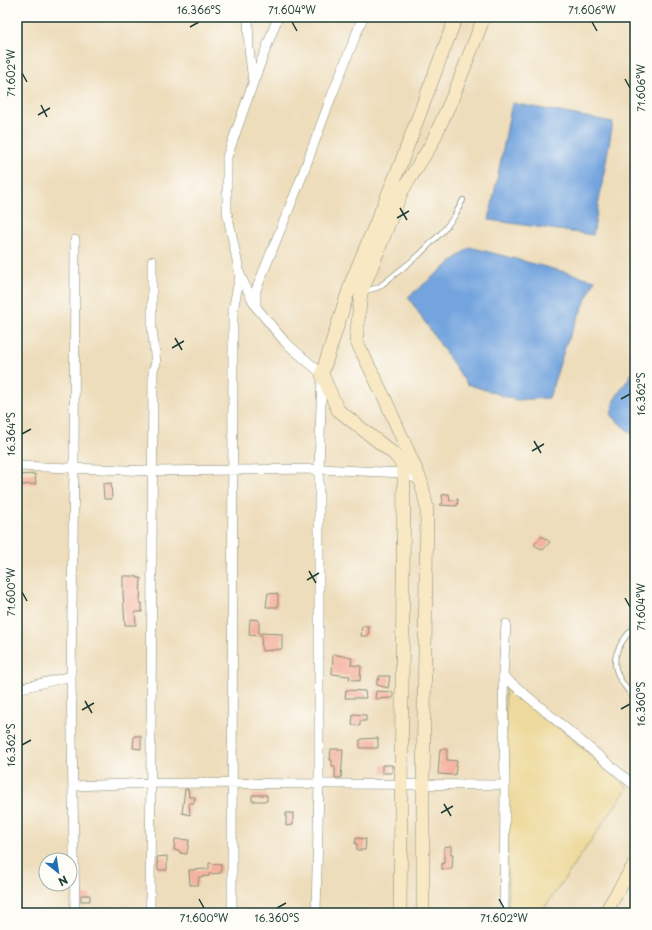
<svg xmlns="http://www.w3.org/2000/svg" width="652" height="930" font-family="'Playpen Sans',sans-serif">
	<style>
		.sand { fill: #eeda9e; stroke: #868c69 }
		.water { fill: #73a4de; stroke: #497089 }
		.building { fill: #f4b29e }
		.lines { fill: none; stroke-linecap: round; stroke-linejoin: round }
		.lane-casing { stroke: #868d78; stroke-width: 6 }
		.street-casing { stroke: #868d78; stroke-width: 10 }
		.secondary-casing { stroke: #868d78; stroke-width: 14 }
		.lane { stroke: #fff; stroke-width: 4.5 }
		.street { stroke: #fff; stroke-width: 9 }
		.secondary { stroke: #f8e8c3; stroke-width: 13 }
		.ticks { fill: none; stroke: #1f3d34; stroke-width: 1.5 }
		.neatline { fill: none; stroke: #1f3d34; stroke-width: 1.5 }
		.ticks-label { font-size: 10px; text-anchor: middle; fill: #1f3d34 }
	</style>
	<rect width="100%" height="100%" fill="#fdfcf7"/>
	<filter id="ink" filterUnits="userSpaceOnUse"><feTurbulence type="fractalNoise" baseFrequency=".025" numOctaves="2"/><feDisplacementMap in="SourceGraphic" scale="8" xChannelSelector="R" yChannelSelector="G"/><feConvolveMatrix kernelMatrix="1 2 1 2 8 2 1 2 1" color-interpolation-filters="sRGB"/></filter>
	<filter id="wash" filterUnits="userSpaceOnUse"><feTurbulence type="fractalNoise" baseFrequency=".012" numOctaves="4" result="noise"/><feDisplacementMap in="SourceGraphic" scale="16" xChannelSelector="R" yChannelSelector="G"/><feGaussianBlur stdDeviation="0.9" result="paint"/><feColorMatrix in="noise" values="0 0 0 0 0 0 0 0 0 0 0 0 0 0 0 0 0 1.4 0 .05"/><feComposite in="paint" operator="in"/></filter>
	<g filter="url(#wash)">
		<rect width="100%" height="100%" fill="#edb"/>
		<path class="sand" d="M505,681L628,787L541,913H508Z"/>
		<path class="water" d="M512,103L613,122L593,235L489,220Z
			M470,247L595,280L566,344L549,398L516,400L467,384L408,297Z
			M635,369V437L611,416L614,400Z"/>
		<g id="blocks">
			<path class="building" d="M35,474L36,484L20,485L19,475Z
				M111,483L112,499H104L103,484Z
				M449,494L450,501L458,499L457,506L439,505L443,503L442,495Z
				M542,536L550,542L543,550L534,545Z
				M123,576H137V578H141L140,603H142V612H135L136,625H125L123,594Z
				M268,593L278,594V607H266Z
				M250,619L259,620V636L249,635Z
				M362,626H369L368,636H361Z
				M261,633L282,634V649L262,651Z
				M333,654L352,658L351,665L361,666L360,681L349,679L350,676L332,674Z
				M379,676H390L388,688L377,685V679L379,680Z
				M346,690L365,691L366,698H345Z
				M376,691L393,692V698L375,699Z
				M353,714L366,715V721H360V726L352,725Z
				M134,736H141V749L133,748Z
				M378,738V748H360V740L362,739Z
				M331,749H343L341,778H335V766H332V760H330Z
				M440,749H447V760L457,761L455,775L438,774Z
				M382,765H392V773H382Z
				M185,789H188L189,797H195L194,803H189L190,815L182,813Z
				M252,795H267V801H252Z
				M286,813H293V825L286,826Z
				M356,838L366,839L365,850H357V844H355Z
				M175,839L189,840L187,854L180,853V851L174,850Z
				M451,846V854H453L452,869H442V863H444V847Z
				M167,856V870H158L157,857Z
				M209,863L221,864V873L209,874V876L199,877L198,885H190L189,870L209,869Z
				M81,895H90V901H81Z"/>
		</g>
	</g>
	<g filter="url(#ink)">
		<use href="#blocks" fill-opacity="0" stroke="#868d78" stroke-width="1"/>
		<g class="lines">
			<g class="lane-casing">
				<path id="lane" d="M363,292L379,287L419,255L443,231L454,217L463,200
					M635,626C609,653 608,671 635,698"/>
			</g>
			<g class="street-casing">
				<path id="street" d="M248,17L249,49L253,81
					M278,17L253,83L227,157V212L240,275L256,307L285,342L322,374L319,469V784L316,913
					M75,240L74,468L71,676L75,913
					M256,306V290L299,184L332,95L363,17
					M17,466L153,471L319,469L404,473L421,481
					M503,676L635,786
					M17,689L71,676
					M73,786L151,783L505,785
					M626,877L635,883
					M150,913L153,370L156,363L152,329V261
					M232,913L233,310L240,275
					M504,913L505,785L503,676L506,624"/>
			</g>
			<g class="secondary-casing">
				<path id="secondary" d="M400,913L404,473L401,462L394,454L338,410L322,374L351,283L401,163L456,17
					M423,913V785L427,508L421,481L385,399L356,340L361,293L402,191L431,145L454,94L484,17
					M605,913L635,863"/>
			</g>
			<use href="#lane" class="lane"/>
			<use href="#street" class="street"/>
			<use href="#secondary" class="secondary"/>
		</g>
	</g>
	<path class="ticks" d="M292,22L297,31M592,22L597,31M190,27L199,22M22,73L27,82M625,79L630,88M41,105L47,117M38,115L50,108M400,208L407,220M397,218L409,211M175,338L182,350M172,348L184,341M621,399L630,394M22,434L31,429M534,441L541,453M532,451L544,444M309,571L316,583M307,580L319,573M22,592L27,601M625,598L630,607M85,701L92,713M621,709L630,704M82,710L94,703M22,745L31,740M444,804L451,816M441,813L453,806M199,899L204,908M499,899L504,908M277,908L286,903"/>
	<rect width="652" height="930" fill="none" stroke="#fdfcf7" stroke-width="44"/>
	<g transform="translate(58 872) rotate(150)"><circle r="19" fill="#fdfcf7" stroke="#a4b0a9"/>
	<path d="M0-3L7 15L0 10L-7 15Z" fill="#1f6fb2"/>
	<text y="-6" font-size="11" font-weight="bold" text-anchor="middle" fill="#1f3d34">N</text>
	</g>
	<rect x="22" y="22" width="608" height="886" class="neatline"/>
	<g class="ticks-label">
		<text x="199" y="14">16.366°S</text>
		<text x="292" y="14">71.604°W</text>
		<text x="592" y="14">71.606°W</text>
		<text transform="translate(11 73) rotate(-90)" y="4">71.602°W</text>
		<text transform="translate(641 88) rotate(-90)" y="4">71.606°W</text>
		<text transform="translate(641 394) rotate(-90)" y="4">16.362°S</text>
		<text transform="translate(11 434) rotate(-90)" y="4">16.364°S</text>
		<text transform="translate(11 592) rotate(-90)" y="4">71.600°W</text>
		<text transform="translate(641 607) rotate(-90)" y="4">71.604°W</text>
		<text transform="translate(641 704) rotate(-90)" y="4">16.360°S</text>
		<text transform="translate(11 745) rotate(-90)" y="4">16.362°S</text>
		<text x="204" y="922">71.600°W</text>
		<text x="277" y="922">16.360°S</text>
		<text x="504" y="922">71.602°W</text>
	</g>
</svg>
